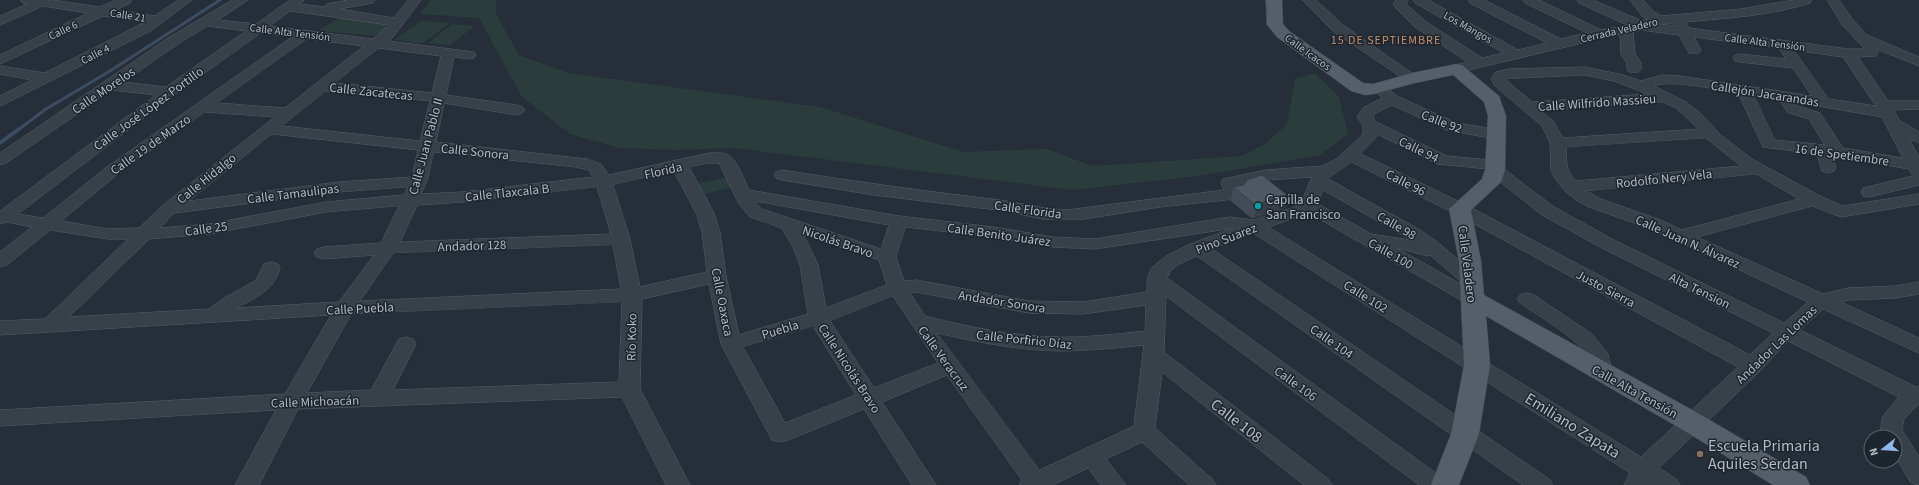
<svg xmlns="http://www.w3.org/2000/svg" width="1919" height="485" font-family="'Source Sans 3',sans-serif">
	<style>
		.green { fill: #2a3c3c }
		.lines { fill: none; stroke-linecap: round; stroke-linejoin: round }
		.stream-far1 { stroke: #3c4c61; stroke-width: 3 }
		.stream { stroke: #3c4c61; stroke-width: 4 }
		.minor-casing { stroke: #565e67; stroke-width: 1 }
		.major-casing { stroke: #414952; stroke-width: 1 }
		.minor { fill: #384049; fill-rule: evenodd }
		.major { fill: #565f69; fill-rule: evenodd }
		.wall { fill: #434c56 }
		.shaded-wall { fill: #373e46 }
		.building { fill: #4e5864; stroke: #373e46 }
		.culture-dot { fill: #0f9aa8; stroke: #1d252e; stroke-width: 1.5 }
		.education-dot { fill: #8d6e63; stroke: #1d252e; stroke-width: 1.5 }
		.labels { text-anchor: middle; stroke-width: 3; stroke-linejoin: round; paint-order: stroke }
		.far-street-label { font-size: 11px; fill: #b4bbc5; stroke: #1d252e }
		.far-neighbourhood-label { font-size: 12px; letter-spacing: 1px; fill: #c9906b; stroke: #1d252e }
		.street-label { font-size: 13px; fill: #b4bbc5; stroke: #1d252e }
		.poi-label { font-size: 13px; fill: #b4bbc5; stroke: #1d252e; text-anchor: start }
		.near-street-label { font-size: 16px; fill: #b4bbc5; stroke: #1d252e }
		.near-poi-label { font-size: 16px; fill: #b4bbc5; stroke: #1d252e; text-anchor: start }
	</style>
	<rect width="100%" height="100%" fill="#252e39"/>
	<path class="green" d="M431,0H496V14L519,55L568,73L820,107L964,152L1047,149L1092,166L1241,156L1265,144L1287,124L1295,79L1315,73L1339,97L1348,134L1320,155L1199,176L1072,190L734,148L676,150L619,148L570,134L522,97L479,18L420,14Z
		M339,18L392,24L375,36L318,31Z
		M421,21L450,23L422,44L394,40Z
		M452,24L475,26L450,45L428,43Z
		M729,177L732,188L699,195L695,184Z"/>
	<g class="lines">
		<path class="stream-far1" d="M18,130L46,109L110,71L220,0"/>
		<path class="stream" d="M0,143L19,129"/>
		<g class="minor-casing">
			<path id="minor" d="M21,0H52L100,7L116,0H132L130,3L116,10L155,16L178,0H192L152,30L0,106V96L32,80L0,74V66L45,73L145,22L103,16L0,64V55L88,13L43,6L0,25V16L27,4L23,3Z
				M233,0H248L218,20L256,24L290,0H304L300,4L325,7L327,4L348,0H375L373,3L339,9L394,18L408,0H421L394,36L388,41L474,52L476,55L474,58L469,59L454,57L446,95L517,105L522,107L525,110L522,113L517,115L444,103L436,142L587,159L601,164L609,175L709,153C715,153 723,152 728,155C738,161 744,180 749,190L899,216L993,227L1053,237L1095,239L1230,217L1254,220L1292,208L1301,203L1312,177L1266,180L1239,186L1243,194L1241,198L1235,199L1160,207L1084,219H1043L1005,211L874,195L782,180L776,178L774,175L776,172L782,170C852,181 922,191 992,199C1017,202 1041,209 1067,210L1224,190L1221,183L1223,179L1266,170L1323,166L1338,158L1363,134V125L1357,117L1363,108L1382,98L1372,88L1374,85H1384L1397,96L1456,123L1495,129L1501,131L1503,134L1501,137L1495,139L1447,130L1392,105L1374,114L1373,117L1376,122L1447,156L1500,161L1502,164L1500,166L1554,207L1614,240L1784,323L1808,302L1651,229L1589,207L1576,200L1565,191L1554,177L1551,170L1550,143L1542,126L1495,86L1491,78L1496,72L1509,69L1585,67L1623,75L1641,81L1662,75L1680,76L1812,96L1793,68L1740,62L1735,61L1733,58L1735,55L1740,54L1786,59L1779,48L1694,37L1701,50L1699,53H1689L1679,35L1641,30L1633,32L1635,54L1641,63V69L1639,72H1629L1627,69V63L1621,54L1620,34L1456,73L1451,72L1449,69L1451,66L1468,62L1415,27L1393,5L1396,0H1408L1406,4L1425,21L1482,58L1504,53L1415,3L1413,0H1428L1518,50L1547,43L1470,3L1468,0H1484L1561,39L1587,33L1525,3L1523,0H1539L1601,30L1627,25L1579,3L1577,0H1593L1642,21L1648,19L1643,17L1630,0H1643L1653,11L1661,16L1741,9L1794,0H1812L1810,3C1770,16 1727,18 1685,22L1689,28L1848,49H1865L1843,26L1827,0H1839L1853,20L1867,35L1919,57V66L1879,50L1876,56L1858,57L1888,101H1919V109L1894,110L1899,120L1919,132V143L1909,139L1919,157V185L1869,197L1863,196L1861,192L1863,188L1913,176L1909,169L1833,156L1836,168L1834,171L1828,173L1822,171L1817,154L1763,147L1738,93C1720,90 1669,79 1654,86L1686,102L1700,113L1722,136L1752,159L1820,196L1843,206L1919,194V204L1841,217L1812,206L1697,237L1823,294L1848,288L1895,286L1919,282V294L1895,298L1848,300L1841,302L1919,338V353L1823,309L1800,330L1916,387L1919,386V404L1904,419L1902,430L1919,457V485L1911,483L1895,456V437H1883L1880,431L1883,416L1899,397L1788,341L1760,371L1659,468L1676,479L1680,485H1624L1630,473L1253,233L1212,249L1549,479L1553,485H1523L1197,256C1186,261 1170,266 1167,278L1444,479L1448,485H1419L1166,296L1164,352L1328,479L1332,485H1304L1162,372L1155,428L1212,479L1216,485H1189L1142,442L1106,459L1126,485H1101L1088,468L1053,485H1019L1022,480L947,375L882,402L936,485H912L864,409L788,440L780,442L772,440L721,344L709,284L642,299L640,389L690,485H666L622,397L298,409L259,485H235L276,410L0,426V410L285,394L331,315L0,335V321L45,319L128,239H108L50,230L7,265L0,267V252L32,227L7,222L0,224V211L156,95L112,90L6,163L0,165V153L168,38ZM291,11L389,25L373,39L270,26ZM1674,23L1675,26L1659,24H1661ZM208,26L246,31L166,87L123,82L178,44ZM261,33L292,37L107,167L43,218L18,214L174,95ZM307,39L364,46L285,108L217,103ZM379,48L441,56L432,93L335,83ZM1794,50L1843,57L1876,106L1829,99ZM1585,75L1614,81L1648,94L1532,102L1505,79ZM326,91L430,101L420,141L282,126ZM1754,95L1779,99L1787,112L1809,119L1825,145L1775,140ZM1663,102L1676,108L1699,129L1563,138L1553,121L1541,111ZM1795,102L1882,117L1903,158L1843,148L1820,113L1798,106ZM205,112L275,117L163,205L139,228L108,229L61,221L119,173ZM272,134L418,150L412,177L339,182L189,201ZM1379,135L1438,164L1488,169L1487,170L1489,173L1542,215L1602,248L1773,333L1750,355L1466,205L1361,154ZM1706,138L1741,166L1576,181C1565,170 1567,162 1566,147ZM434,152L576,167L589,170L593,177L463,192L421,194L427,181ZM1352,162L1454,213L1738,367L1641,457L1268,227L1309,213L1466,303L1473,305L1480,303L1483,299L1480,295L1395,247L1427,256L1430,255L1464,284L1471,286L1478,284L1480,280L1478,276L1436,241L1420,230L1328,179ZM709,163H718L720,165L739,204L750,217L782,228L793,247L800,265L808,314L739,335L726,276L720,232L714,213L689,167ZM674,171L696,213L702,232L707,272L640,287L630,239L613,185ZM1756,174L1799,199L1682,230L1663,221L1601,199L1586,191ZM408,187L404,195L326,202L209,224L160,228L174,213L339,192ZM597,187L611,234L400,242L417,205L463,202ZM1323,190L1408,238L1410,240L1371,234L1318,204ZM755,201L889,225L881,249L762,209ZM399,206L381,243L323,247L317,249L314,253L317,257L323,259L374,255L339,302L236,308C255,298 274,291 280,268L278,264L271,262L264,264L256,280L221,300L209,309L69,317L149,239L209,234L326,212ZM906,227L993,237L1053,247L1095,249L1234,228C1212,236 1170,249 1154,266C1147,272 1147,284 1147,292L1083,302L1029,301L916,280L904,281L896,257ZM804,235L879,260L887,285L826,308L818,265ZM613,245L621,289L360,301L393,253ZM916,292L1029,313L1083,314L1146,305L1145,331C1116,334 1086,338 1057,337C1012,336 968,327 925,316L910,293ZM893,296L938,363L874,388L830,321ZM622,302L619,382L393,390L416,344L413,339L406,337L399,339L371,390L307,393L351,314ZM813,326L856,395L785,423L743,347ZM937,333C977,342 1017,350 1059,351C1087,351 1116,348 1144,345L1134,426L1040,470Z
				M1303,0H1316L1343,25L1419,78L1417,81H1407L1333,31Z
				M1527,293L1534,295L1592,334L1608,354L1612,373L1609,378L1602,380L1595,378C1590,371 1591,361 1587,355C1575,337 1539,316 1520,303L1517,299L1520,295Z"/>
		</g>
		<g class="major-casing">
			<path id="major" d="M1266,0H1282L1283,24L1289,31L1363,83L1373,84L1412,73L1456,64L1462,65L1499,96L1506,116L1505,170L1501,182L1471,210L1481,261L1484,295L1703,416L1806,477L1810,485H1773L1683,430L1486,316L1490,365L1479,434L1459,485H1431L1451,434L1464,365L1459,261L1449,209L1482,179L1485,170L1488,116L1484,102L1453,75L1415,83L1374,94L1365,95L1351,91L1277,37L1267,25Z"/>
		</g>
		<use href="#minor" class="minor"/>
		<use href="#major" class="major"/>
	</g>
	<path class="wall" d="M1244,185L1287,195L1284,209L1254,218H1251L1231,201L1233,187Z"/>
	<path class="shaded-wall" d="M1287,195L1284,209L1254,218L1257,204Z"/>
	<path class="building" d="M1262,175L1287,195L1257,204H1254L1233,187L1244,185L1247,180Z"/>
	<circle class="culture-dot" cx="1258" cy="206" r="4"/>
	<circle class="education-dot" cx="1700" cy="454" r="4"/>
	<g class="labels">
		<g class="far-street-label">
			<text transform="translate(128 15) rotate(9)" y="4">Calle 21</text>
			<text transform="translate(1468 27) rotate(29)" y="4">Los Mangos</text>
			<text transform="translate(63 30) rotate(-25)" y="4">Calle 6</text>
			<text transform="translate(1619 30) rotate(-13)" y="4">Cerrada Veladero</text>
			<text transform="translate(290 32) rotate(7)" y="4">Calle Alta Tensión</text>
			<text transform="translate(1765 42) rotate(7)" y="4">Calle Alta Tensión</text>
			<text transform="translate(1308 52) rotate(36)" y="4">Calle Icacos</text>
			<text transform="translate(95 54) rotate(-27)" y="4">Calle 4</text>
		</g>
		<g class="far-neighbourhood-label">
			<text x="1386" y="44">15 DE SEPTIEMBRE</text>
		</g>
		<g class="street-label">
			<text transform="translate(103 90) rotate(-34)" y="5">Calle Morelos</text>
			<text transform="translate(371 91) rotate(6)" y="5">Calle Zacatecas</text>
			<text transform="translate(1765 93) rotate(9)" y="5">Callejón Jacarandas</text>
			<text transform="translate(1597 102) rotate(-4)" y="5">Calle Wilfrido Massieu</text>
			<text transform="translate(148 108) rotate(-36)" y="5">Calle José López Portillo</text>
			<text transform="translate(1442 121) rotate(21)" y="5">Calle 92</text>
			<text transform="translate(150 144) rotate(-35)" y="5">Calle 19 de Marzo</text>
			<text transform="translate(425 146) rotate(-75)" y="5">Calle Juan Pablo II</text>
			<text transform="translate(1419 149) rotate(26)" y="5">Calle 94</text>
			<text transform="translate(475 151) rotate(6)" y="5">Calle Sonora</text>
			<text transform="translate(1842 154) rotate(8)" y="5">16 de Spetiembre</text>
			<text transform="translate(663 170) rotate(-13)" y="5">Florida</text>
			<text transform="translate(206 178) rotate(-39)" y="5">Calle Hidalgo</text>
			<text transform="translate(1664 178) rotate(-6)" y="5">Rodolfo Nery Vela</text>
			<text transform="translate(1406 182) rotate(27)" y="5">Calle 96</text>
			<text transform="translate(507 192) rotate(-6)" y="5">Calle Tlaxcala B</text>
			<text transform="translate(293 193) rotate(-7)" y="5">Calle Tamaulipas</text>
			<text transform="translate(1028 209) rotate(8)" y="5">Calle Florida</text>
			<text transform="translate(1397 225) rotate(30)" y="5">Calle 98</text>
			<text transform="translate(206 228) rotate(-8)" y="5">Calle 25</text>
			<text transform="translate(999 234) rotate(8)" y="5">Calle Benito Juárez</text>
			<text transform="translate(1226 238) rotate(-21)" y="5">Pino Suarez</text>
			<text transform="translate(838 241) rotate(19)" y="5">Nicolás Bravo</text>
			<text transform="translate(1688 241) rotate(24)" y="5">Calle Juan N. Álvarez</text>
			<text transform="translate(472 245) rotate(-2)" y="5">Andador 128</text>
			<text transform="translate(1391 253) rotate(29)" y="5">Calle 100</text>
			<text transform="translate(1468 264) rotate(83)" y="5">Calle Veladero</text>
			<text transform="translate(1606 288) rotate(28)" y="5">Justo Sierra</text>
			<text transform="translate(1700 290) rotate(26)" y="5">Alta Tension</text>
			<text transform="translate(1366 296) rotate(32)" y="5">Calle 102</text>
			<text transform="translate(1002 301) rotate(9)" y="5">Andador Sonora</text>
			<text transform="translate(723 302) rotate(79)" y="5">Calle Oaxaca</text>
			<text transform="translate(360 308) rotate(-3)" y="5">Calle Puebla</text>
			<text transform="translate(780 329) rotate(-17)" y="5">Puebla</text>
			<text transform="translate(631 337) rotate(-89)" y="5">Río Koko</text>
			<text transform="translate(1024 339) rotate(6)" y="5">Calle Porfirio Díaz</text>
			<text transform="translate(1332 341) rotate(35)" y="5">Calle 104</text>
			<text transform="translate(1776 344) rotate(-44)" y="5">Andador Las Lomas</text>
			<text transform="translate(944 358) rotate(54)" y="5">Calle Veracruz</text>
			<text transform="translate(850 368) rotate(57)" y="5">Calle Nicolás Bravo</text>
			<text transform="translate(1296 383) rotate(36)" y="5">Calle 106</text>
			<text transform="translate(1635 391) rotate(29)" y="5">Calle Alta Tensión</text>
			<text transform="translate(315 401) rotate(-2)" y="5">Calle Michoacán</text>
		</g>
		<g class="poi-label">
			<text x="1266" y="204">Capilla de<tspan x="1266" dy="15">San Francisco</tspan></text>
		</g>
		<g class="near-street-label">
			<text transform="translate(1237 420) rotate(38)" y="6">Calle 108</text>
			<text transform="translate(1573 425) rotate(32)" y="6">Emiliano Zapata</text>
		</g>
		<g class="near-poi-label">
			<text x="1708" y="451">Escuela Primaria<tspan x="1708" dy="18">Aquiles Serdan</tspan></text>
		</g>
	</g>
	<g transform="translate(1883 449) rotate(253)"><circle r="19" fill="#1d252e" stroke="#59616a"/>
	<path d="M0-3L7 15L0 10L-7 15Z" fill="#91b7ed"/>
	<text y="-6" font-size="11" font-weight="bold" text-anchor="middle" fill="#b4bbc5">N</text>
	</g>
</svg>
